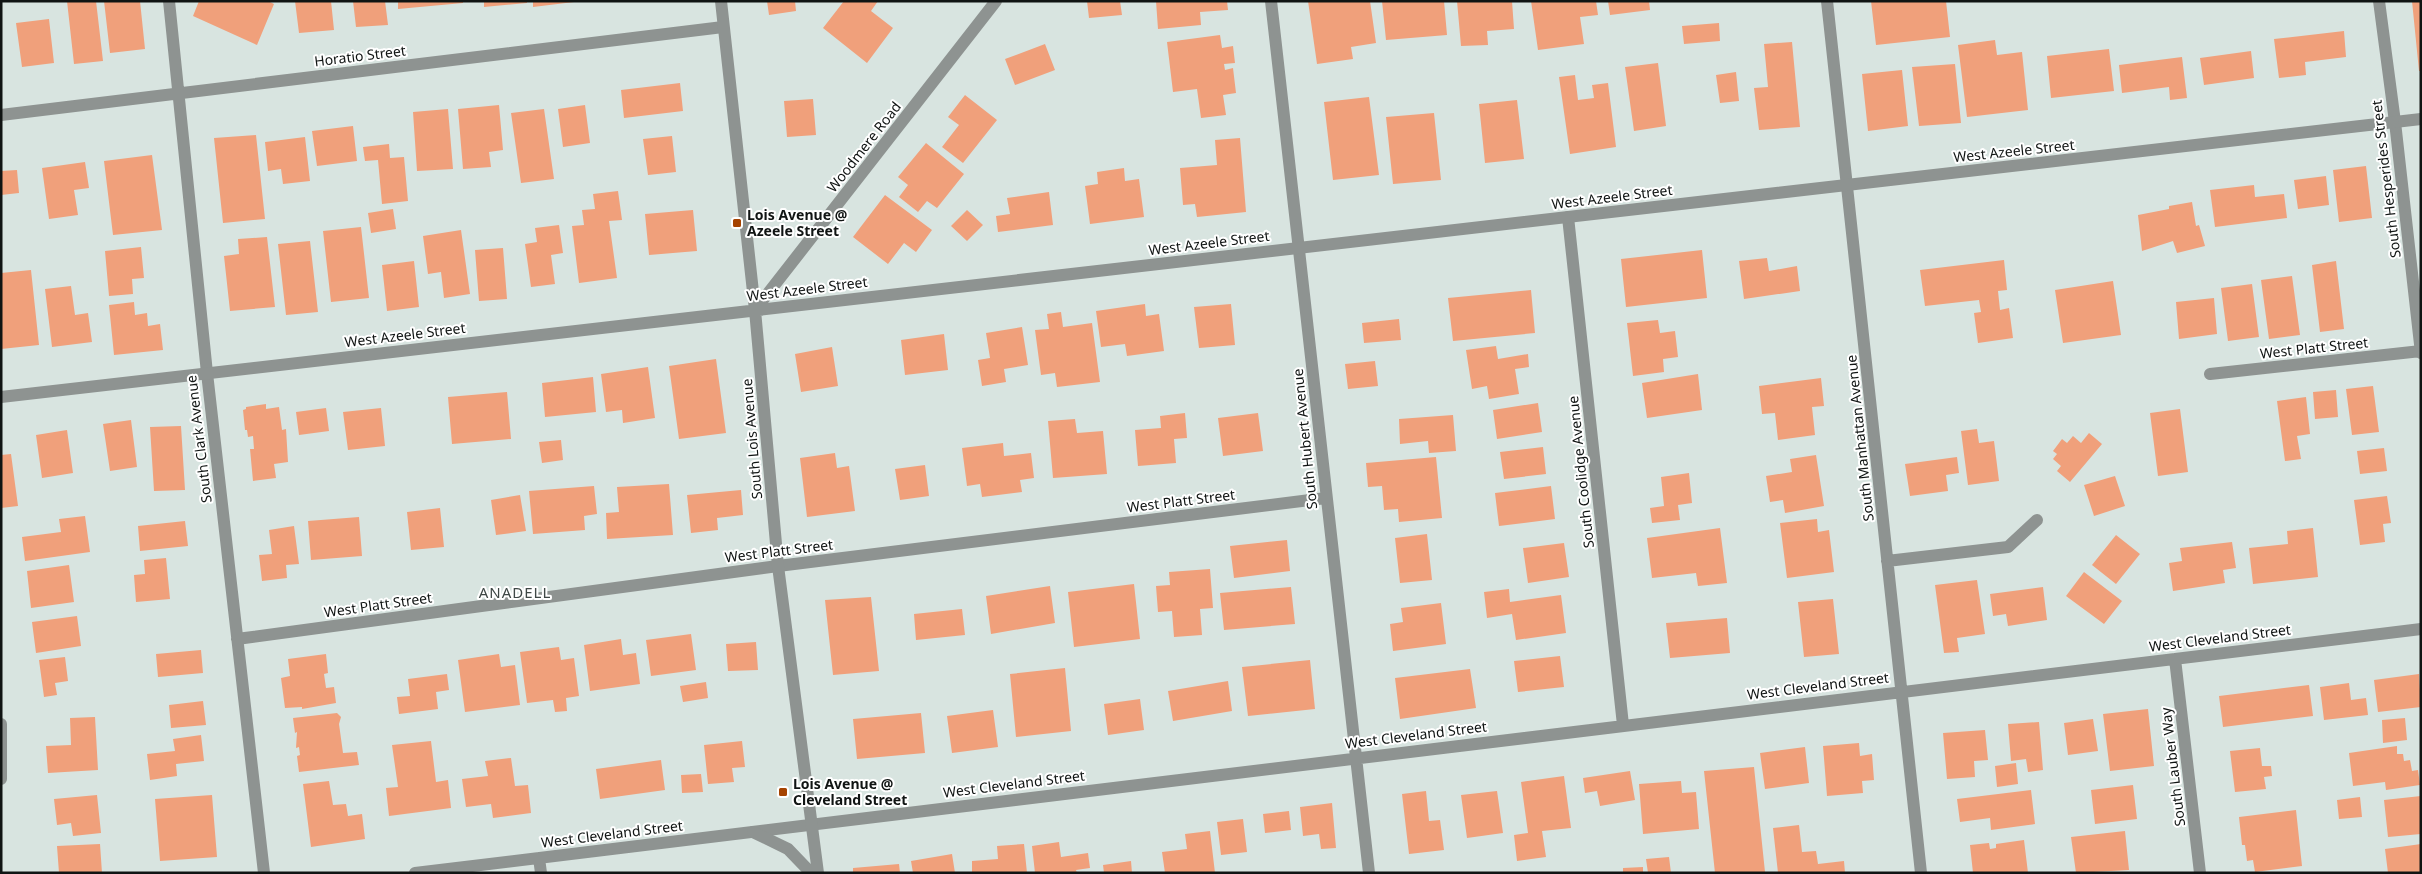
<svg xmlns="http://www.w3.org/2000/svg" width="2422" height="874" font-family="'Noto Sans',sans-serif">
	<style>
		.building { fill: #f0a07b }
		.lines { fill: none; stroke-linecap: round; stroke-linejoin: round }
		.minor { stroke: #8e9391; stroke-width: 12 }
		.tertiary { stroke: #8e9391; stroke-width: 12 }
		.poi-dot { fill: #a54300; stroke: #fff; stroke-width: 2 }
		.labels { text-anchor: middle; stroke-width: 4; stroke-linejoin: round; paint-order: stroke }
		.street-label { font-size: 14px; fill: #101413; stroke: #fff }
		.poi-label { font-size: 14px; font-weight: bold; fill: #101413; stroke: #fff; text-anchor: start }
		.neighbourhood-label { font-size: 15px; letter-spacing: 1px; fill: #3e4745; stroke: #fff }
	</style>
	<rect width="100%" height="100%" fill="#d8e4e0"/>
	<path class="building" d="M67,1H96L103,61L74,64Z
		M104,1H140L145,49L110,53Z
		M199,1H268L274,4L257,45L193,16Z
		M295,1H331L334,30L299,33Z
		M353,1H385L388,25L356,27Z
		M398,1H463V3L398,9Z
		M484,1H527V3L484,7Z
		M533,1H574V2L533,7Z
		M767,1H795L796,11L769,15Z
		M844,1H878L871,11L893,28L867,63L823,28Z
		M1087,1H1120L1122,15L1089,18Z
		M1156,1H1227L1228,10L1200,12L1201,25L1158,29Z
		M1308,1H1370L1376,43L1351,47L1353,59L1317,64Z
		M1382,1H1444L1447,35L1386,40Z
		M1457,1H1512L1514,29L1487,31L1488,45L1461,46Z
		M1531,1H1596L1598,15L1580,17L1584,44L1538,50Z
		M1608,1H1649L1650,10L1610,15Z
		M1871,1H1946L1950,37L1876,45Z
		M2412,1H2421V71H2419Z
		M49,19L54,63L22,67L16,23Z
		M1719,23L1720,41L1684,44L1682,26Z
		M2344,31L2346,57L2305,62L2306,75L2279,78L2274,39Z
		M1220,35L1222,48L1233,46L1235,63L1224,64L1225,70L1233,68L1236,93L1223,95L1226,115L1201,118L1197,89L1173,92L1167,42Z
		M1995,40L1997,55L2022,52L2028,110L1967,117L1958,45Z
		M1792,42L1800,127L1759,130L1754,88L1768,87L1764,44Z
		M1045,44L1055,70L1015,85L1005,59Z
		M2109,49L2114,91L2051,98L2047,56Z
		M2251,51L2254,78L2204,85L2200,58Z
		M2182,57L2187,98L2170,100L2169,87L2122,93L2119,65Z
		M1658,63L1666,126L1634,131L1625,67Z
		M1955,64L1961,123L1919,126L1912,67Z
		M1902,70L1908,126L1868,131L1862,74Z
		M1736,72L1739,101L1720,103L1716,75Z
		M1575,75L1578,100L1594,98L1592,85L1608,83L1616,147L1570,154L1559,77Z
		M680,83L683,111L624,118L621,90Z
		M965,95L997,120L963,163L942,147L959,125L948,117Z
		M1369,97L1379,175L1333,180L1324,102Z
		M813,99L816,135L787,137L784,101Z
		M1517,100L1524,159L1485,163L1479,104Z
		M499,105L503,150L489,152L491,167L463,169L458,109Z
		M585,105L590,143L563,147L558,109Z
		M448,109L453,169L417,171L413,112Z
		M544,109L554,179L521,183L511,113Z
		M1434,113L1441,180L1393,184L1386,117Z
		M353,126L357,161L317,166L312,131Z
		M256,135L265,219L223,223L214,138Z
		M672,136L676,172L648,175L643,139Z
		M305,137L310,181L283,184L281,169L268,171L265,142Z
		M1240,138L1246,212L1197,217L1195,204L1183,205L1180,168L1217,165L1215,140Z
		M926,143L964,174L937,208L927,201L918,212L899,197L908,185L898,177Z
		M389,144L390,158L404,157L408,201L382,204L378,160L365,161L363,147Z
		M152,155L162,230L113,235L104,161Z
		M85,162L89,188L74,190L78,215L49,219L42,168Z
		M2366,166L2372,218L2339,222L2333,170Z
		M1124,168L1125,181L1139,179L1144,217L1090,224L1085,186L1098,184L1097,172Z
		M17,170L19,193L1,195V171Z
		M2326,176L2329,205L2298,209L2294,180Z
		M2254,185L2255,197L2284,194L2287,218L2215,227L2210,190Z
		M618,191L622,220L609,221L617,278L579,283L572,226L584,225L582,210L595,209L593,194Z
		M1049,192L1053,225L998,232L996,216L1010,214L1007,198Z
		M885,195L932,230L916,252L904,243L888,264L853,237Z
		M2192,202L2196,226L2199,225L2205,246L2177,253L2173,241L2142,251L2138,215L2169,209V206Z
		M393,209L396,229L371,233L368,213Z
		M693,210L697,251L649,255L645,214Z
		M967,210L983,225L967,241L951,226Z
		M559,225L563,253L551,255L555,284L531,287L525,244L537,242L535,228Z
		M361,227L369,298L331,302L323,231Z
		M461,230L470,294L444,298L441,272L428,274L423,236Z
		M267,237L275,307L230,311L224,256L239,254L238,239Z
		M310,241L318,312L286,315L278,244Z
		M141,247L144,278L132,279L133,294L109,296L105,251Z
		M503,248L507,299L479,301L475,250Z
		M1702,250L1707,298L1626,307L1621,259Z
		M1767,258L1769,271L1797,266L1800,291L1744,299L1739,261Z
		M2004,260L2007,290L1998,291L2000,310L2009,308L2013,338L1978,343L1974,313L1981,312L1979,300L1925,306L1920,270Z
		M414,261L419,307L387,311L382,265Z
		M2336,261L2344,329L2320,332L2312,265Z
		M31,270L39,345L1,349V273Z
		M2292,276L2300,335L2269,339L2261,280Z
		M2113,281L2121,335L2063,343L2055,290Z
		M2252,284L2259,337L2228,341L2221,288Z
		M71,286L75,315L88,313L92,342L52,347L45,289Z
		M1531,290L1535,333L1453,341L1448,298Z
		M2214,298L2217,334L2179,339L2176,302Z
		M134,302L135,315L147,313L148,326L160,324L163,350L114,355L109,305Z
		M1145,304L1146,316L1159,314L1164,351L1127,356L1125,344L1101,347L1096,311Z
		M1231,304L1235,345L1199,348L1194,307Z
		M1061,312L1063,327L1092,323L1100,382L1057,387L1055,373L1041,375L1035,330L1049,329L1047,314Z
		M1399,319L1401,340L1364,343L1362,323Z
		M1658,320L1660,333L1675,331L1678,357L1663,359L1664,372L1633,376L1627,323Z
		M1022,327L1028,365L1004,369L1006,382L982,386L978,360L990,358L986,333Z
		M944,334L948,370L905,375L901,340Z
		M1496,346L1498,359L1528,354L1529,367L1515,369L1519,394L1489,399L1487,386L1472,389L1466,350Z
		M832,347L838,386L801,392L795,354Z
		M716,359L726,433L679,439L669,366Z
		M1375,361L1378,386L1348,389L1345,364Z
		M648,367L655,418L623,423L622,410L606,412L601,374Z
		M1698,374L1702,410L1647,418L1642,383Z
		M593,377L596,412L545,417L542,383Z
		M1821,378L1824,406L1812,407L1815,435L1778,440L1775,413L1762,414L1759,386Z
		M2373,386L2379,432L2352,435L2346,389Z
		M2336,390L2338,417L2315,419L2313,392Z
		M507,392L511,439L452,444L448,397Z
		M2306,397L2310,434L2297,436L2301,459L2285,461L2277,401Z
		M1538,403L1542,432L1497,439L1493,410Z
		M266,404V409L279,407L282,430L286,429L288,462L274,464L276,478L253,481L250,449H254L253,436L248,437L247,430H245L243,410L246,409V407Z
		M326,408L329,431L299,435L296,412Z
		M381,408L385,446L348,450L343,412Z
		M2180,409L2188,472L2158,476L2150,413Z
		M1185,413L1187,438L1174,439L1176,463L1138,466L1135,430L1161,428L1160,416Z
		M1258,413L1263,451L1223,456L1218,418Z
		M1453,415L1456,451L1429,453L1428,441L1400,444L1399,419Z
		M1075,419L1077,433L1103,431L1107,474L1053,478L1048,421Z
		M131,420L137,467L110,471L103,424Z
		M181,426L185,490L154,491L150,427Z
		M1977,429L1979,443L1994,441L1999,481L1968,485L1961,431Z
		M67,430L73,473L42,478L36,435Z
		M2089,433L2102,444L2070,482L2057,471L2061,466L2053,459L2057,454L2053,451L2062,439L2067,443L2073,436L2081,443Z
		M561,440L563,460L542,463L539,442Z
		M1003,443L1004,456L1031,453L1034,478L1020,480L1022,492L982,497L980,484L967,486L962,448Z
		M1543,447L1546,474L1504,479L1500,452Z
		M2384,448L2387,471L2360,474L2357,451Z
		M835,453L837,468L849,466L855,511L807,517L800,458Z
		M11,454L18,506L1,508V455Z
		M1816,455L1824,506L1785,513L1783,500L1770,502L1766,476L1792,472L1790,459Z
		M1436,457L1442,518L1399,522L1398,509L1384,510L1382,486L1368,487L1366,463Z
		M1957,457L1959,473L1946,475L1948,491L1910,496L1905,464Z
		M925,465L929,496L900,500L895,469Z
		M1689,473L1692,503L1678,505L1680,520L1652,523L1650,508L1664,506L1661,477Z
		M2115,476L2125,506L2094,516L2084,485Z
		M669,484L673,535L607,539L606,513L619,512L617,487Z
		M594,486L597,514L584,516L585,530L533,534L529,491Z
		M1551,486L1555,519L1499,526L1495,493Z
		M741,490L743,515L717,518L718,530L691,533L687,495Z
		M520,495L526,531L496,535L491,500Z
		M2387,496L2391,523L2383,524L2385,542L2360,545L2354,500Z
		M440,508L444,547L411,550L407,512Z
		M85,516L90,552L25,561L22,537L61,532L59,519Z
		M359,517L362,556L311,560L308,521Z
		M1817,519L1818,532L1829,530L1834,572L1787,578L1780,523Z
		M185,521L188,546L140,551L138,526Z
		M294,526L299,564L286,565L287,578L262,581L259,555L272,554L269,530Z
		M1720,528L1727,583L1698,586L1696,573L1652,578L1647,538Z
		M2313,528L2318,577L2253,584L2249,548L2288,544L2287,531Z
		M1427,534L1432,580L1400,583L1395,538Z
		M2116,535L2140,554L2116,584L2092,565Z
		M1287,540L1290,571L1234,578L1230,546Z
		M2232,542L2236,568L2223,570L2225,583L2173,591L2169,563L2182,561L2180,548Z
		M1564,543L1569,577L1528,583L1523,548Z
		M166,558L170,599L136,602L134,575L145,574L144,560Z
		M69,565L74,602L31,608L27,571Z
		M1210,569L1213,608L1200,609L1202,635L1174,637L1172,611L1158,612L1156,586L1170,585L1169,572Z
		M2084,572L2122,601L2104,624L2066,596Z
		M1977,580L1985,634L1957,638L1959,652L1944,653L1935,585Z
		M1134,584L1140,639L1074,647L1068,592Z
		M1050,586L1055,623L991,634L986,596Z
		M1291,587L1295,624L1224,630L1220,593Z
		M2043,587L2047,620L2008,626L2006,614L1993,616L1990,594Z
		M1509,589L1510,602L1561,595L1566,633L1516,640L1512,614L1487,618L1484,592Z
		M871,597L879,671L833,675L825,600Z
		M1833,599L1839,654L1804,657L1798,602Z
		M1441,603L1446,644L1393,651L1390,624L1403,622L1401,608Z
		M962,609L965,635L916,640L914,614Z
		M77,616L81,646L36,653L32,622Z
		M1727,618L1730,653L1670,658L1666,623Z
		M691,634L696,670L651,676L646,640Z
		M621,639L623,655L636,653L640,684L590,691L584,645Z
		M756,642L758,670L728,671L726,644Z
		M559,647L561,660L574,658L579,696L566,698L567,711L555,712L553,700L527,703L520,652Z
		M201,650L203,673L158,677L156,654Z
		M326,654L328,673L324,674L326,688L334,687L336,703L302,709V707L285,708L281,678L290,676L288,659Z
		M499,654L501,667L515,665L520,705L465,712L458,660Z
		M1560,656L1564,687L1518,692L1514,661Z
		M65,657L68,681L55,683L57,695L44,697L39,660Z
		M1310,660L1315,709L1248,716L1242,667Z
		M1065,668L1071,731L1016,737L1010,674Z
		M1470,669L1476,708L1400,719L1395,678Z
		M447,674L449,690L436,692L438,709L399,714L397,697L410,696L408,679Z
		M2419,674L2421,707L2378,712L2374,680Z
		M1228,681L1232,711L1173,721L1168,691Z
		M706,682L708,698L683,702L680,686Z
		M2349,683L2351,700L2366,698L2368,715L2324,720L2320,687Z
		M2309,685L2313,716L2223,727L2219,696Z
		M1140,699L1144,730L1108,735L1104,704Z
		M203,701L206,725L171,728L169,705Z
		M2148,709L2154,766L2110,771L2103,714Z
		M993,710L998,747L952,753L947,716Z
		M337,713L341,717L339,724L343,753L357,752L359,765L299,772L297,756L300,755L299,747L296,748L297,732L295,733L293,718Z
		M921,713L925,753L857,759L853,719Z
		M95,717L98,770L48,773L46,746L71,745L70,718Z
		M2405,718L2407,740L2383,743L2382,720Z
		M2093,719L2098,751L2068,755L2064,723Z
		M2039,722L2043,770L2028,772L2026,759L2011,761L2008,724Z
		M1985,730L1988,760L1974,761L1975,777L1947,779L1943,733Z
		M201,735L204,761L176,764L177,776L150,780L147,754L175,751L173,739Z
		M431,741L436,782L448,780L451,808L389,816L386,788L398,787L392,745Z
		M742,741L745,767L732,768L734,782L708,784L704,745Z
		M1859,743L1860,756L1872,754L1874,780L1862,781L1863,793L1827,796L1823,746Z
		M2397,746V754H2403L2404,761L2410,760L2412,771L2418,770L2420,785L2386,790L2385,782L2353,786L2349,753Z
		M1805,747L1809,783L1765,789L1760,753Z
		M2260,748L2262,766H2271L2272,776L2264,777L2266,789L2235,792L2230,751Z
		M511,758L515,786L528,785L531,813L493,818L491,804L466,807L462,779L488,776L485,761Z
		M661,760L665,790L600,799L596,769Z
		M2016,763L2018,784L1997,787L1995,766Z
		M1754,767L1765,872L1715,873L1704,771Z
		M1630,771L1635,800L1600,806L1597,791L1585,793L1583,778Z
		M701,774L703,792L682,793L681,775Z
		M1564,776L1571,828L1542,831L1546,857L1517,861L1514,835L1528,833L1521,782Z
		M329,781L333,805L346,804L348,816L362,814L365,839L311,847L303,784Z
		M1681,781L1682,793L1696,792L1699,829L1643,834L1639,784Z
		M2133,785L2137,819L2095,824L2091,790Z
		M2031,790L2035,824L1991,830L1990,818L1960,822L1957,799Z
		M1426,791L1429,821L1440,820L1444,850L1409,854L1402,794Z
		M1497,791L1503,833L1467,838L1461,795Z
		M97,795L101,833L73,836L71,823L57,825L54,799Z
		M212,795L217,857L160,861L155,799Z
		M2421,796V834L2388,837L2384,800Z
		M2360,797L2362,817L2339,819L2337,800Z
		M1332,803L1336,848L1321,849L1319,834L1303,836L1300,807Z
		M2296,810L2302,866L2255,872L2253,860L2247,861L2245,845H2242L2239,817Z
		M1289,811L1291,830L1265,833L1263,814Z
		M1243,819L1247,852L1221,855L1217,822Z
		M1799,825L1802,852L1816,851L1818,864L1844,861L1845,873H1778L1773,828Z
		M1210,831L1215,873H1165L1162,852L1187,849L1185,834Z
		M2125,831L2129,870L2076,873L2071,837Z
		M2024,840L2028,873H1973L1970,845L1989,843L1990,849L1996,848V844Z
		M1059,842L1061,857L1088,853L1090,868L1076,870L1077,873H1035L1032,846Z
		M100,844L102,873H59L57,846Z
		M1024,844L1027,873H972V861L998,859L997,846Z
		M2421,844V873H2388L2385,849Z
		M952,854L955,873H913L911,861Z
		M1669,857L1671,873H1648L1646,859Z
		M1131,861L1132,873H1104L1103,865Z
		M899,864L900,873H853V868Z
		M1643,867V873H1623V868Z"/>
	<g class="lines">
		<path class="minor" d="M169,1L207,373L264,873
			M1271,1L1369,873
			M1827,1L1921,873
			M2379,1L2395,122L2421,353
			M1,115L723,27
			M1568,217L1623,725
			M755,310L996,1
			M2210,374L2421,351
			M1887,561L2008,547L2037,520
			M237,639L778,566L1326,498
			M2175,659L2200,873
			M1,724V779
			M539,858L541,873
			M415,873L2421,629"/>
		<path class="tertiary" d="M721,1L755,310L778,566L818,873
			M1,397L2421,119
			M753,832L788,849L811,873"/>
	</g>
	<g class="poi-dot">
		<rect x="732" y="218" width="10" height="10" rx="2.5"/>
		<rect x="778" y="787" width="10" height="10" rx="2.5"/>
	</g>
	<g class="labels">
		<g class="street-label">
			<text transform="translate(360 56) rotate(-7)" y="5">Horatio Street</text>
			<text transform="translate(864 147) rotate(-52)" y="5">Woodmere Road</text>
			<text transform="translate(2014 151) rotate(-6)" y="5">West Azeele Street</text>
			<text transform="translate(2386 179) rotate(-97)" y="5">South Hesperides Street</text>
			<text transform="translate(1612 197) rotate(-7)" y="5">West Azeele Street</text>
			<text transform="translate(1209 243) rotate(-7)" y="5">West Azeele Street</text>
			<text transform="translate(807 289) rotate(-7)" y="5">West Azeele Street</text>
			<text transform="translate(405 335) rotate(-7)" y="5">West Azeele Street</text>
			<text transform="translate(2314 348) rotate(-6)" y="5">West Platt Street</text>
			<text transform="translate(1860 438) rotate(-96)" y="5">South Manhattan Avenue</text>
			<text transform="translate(199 439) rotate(-97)" y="5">South Clark Avenue</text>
			<text transform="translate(752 439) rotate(-95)" y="5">South Lois Avenue</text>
			<text transform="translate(1305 439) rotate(-96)" y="5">South Hubert Avenue</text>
			<text transform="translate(1581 472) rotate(-96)" y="5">South Coolidge Avenue</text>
			<text transform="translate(1181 501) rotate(-7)" y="5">West Platt Street</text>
			<text transform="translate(779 551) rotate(-7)" y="5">West Platt Street</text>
			<text transform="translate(378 605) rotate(-8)" y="5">West Platt Street</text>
			<text transform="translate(2220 638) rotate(-7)" y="5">West Cleveland Street</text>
			<text transform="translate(1818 686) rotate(-7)" y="5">West Cleveland Street</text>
			<text transform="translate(1416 735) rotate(-7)" y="5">West Cleveland Street</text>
			<text transform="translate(2173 767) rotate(-97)" y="5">South Lauber Way</text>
			<text transform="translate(1014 784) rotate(-7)" y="5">West Cleveland Street</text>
			<text transform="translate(612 834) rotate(-7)" y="5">West Cleveland Street</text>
		</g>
		<g class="poi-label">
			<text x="747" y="220">Lois Avenue @<tspan x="747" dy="16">Azeele Street</tspan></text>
			<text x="793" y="789">Lois Avenue @<tspan x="793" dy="16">Cleveland Street</tspan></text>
		</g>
		<g class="neighbourhood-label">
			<text x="515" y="598">ANADELL</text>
		</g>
	</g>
	<rect width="2422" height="874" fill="none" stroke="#101413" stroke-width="5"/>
</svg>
